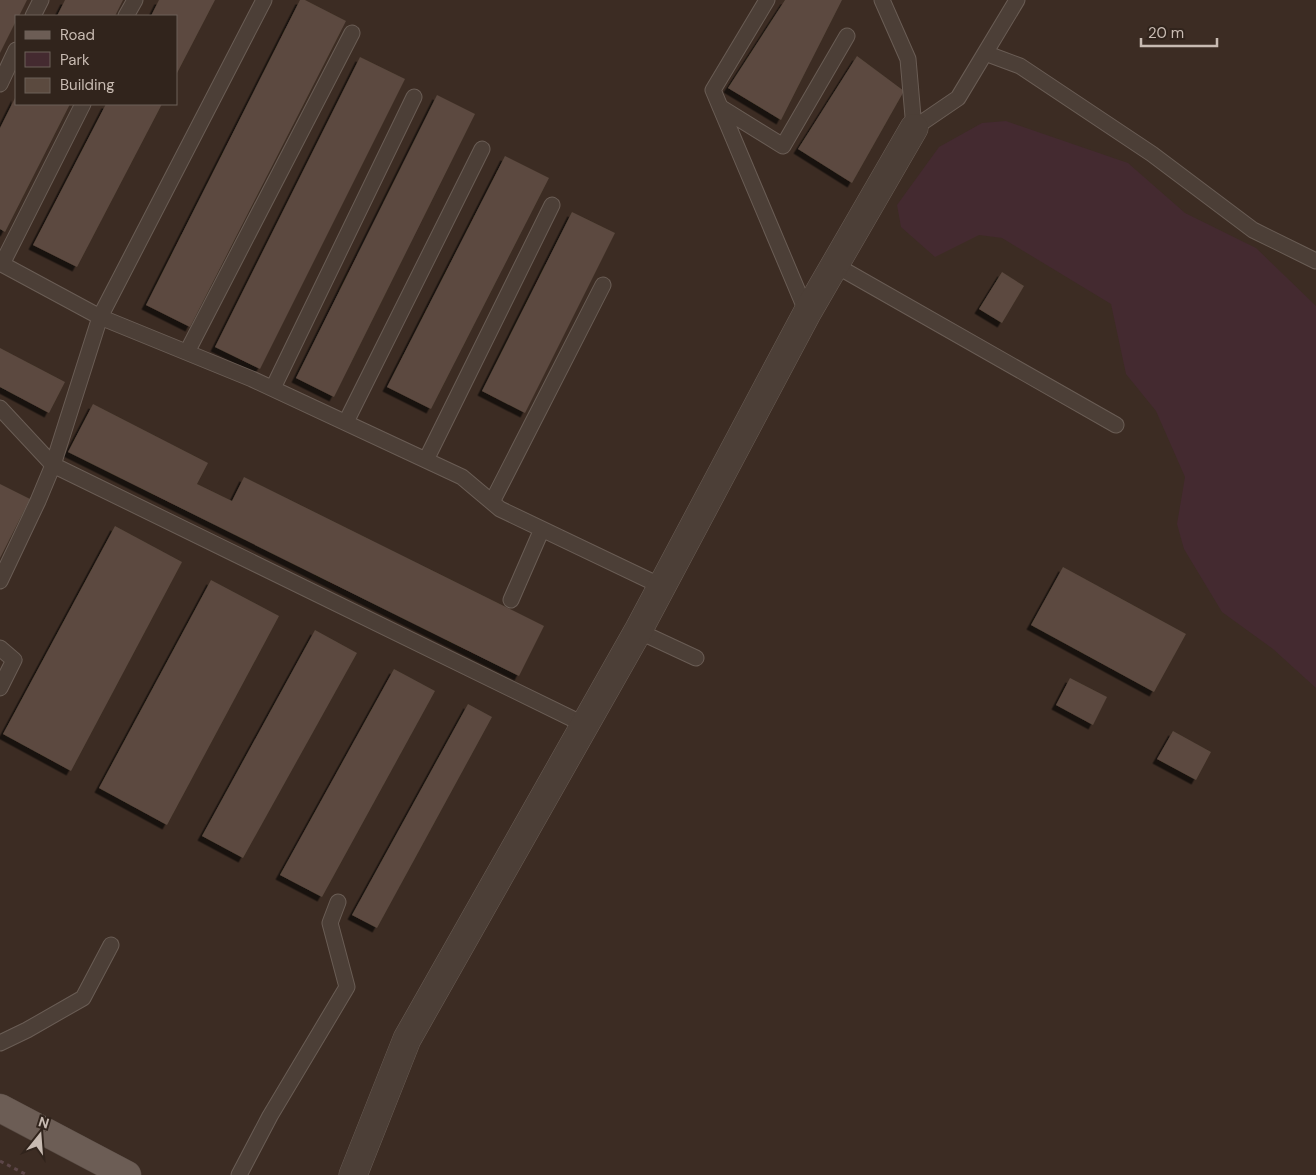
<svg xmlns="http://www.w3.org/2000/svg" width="1316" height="1175" font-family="'DM Sans',sans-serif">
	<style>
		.green { fill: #442a30 }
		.building { fill: #5b4a3f; filter: url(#shadow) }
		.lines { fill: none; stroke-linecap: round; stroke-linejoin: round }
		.lane-casing { stroke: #6a5d55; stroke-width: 17 }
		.street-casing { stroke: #6a5d55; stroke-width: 29 }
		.primary-casing { stroke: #554840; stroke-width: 29 }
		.path { stroke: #5c4648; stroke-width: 3; stroke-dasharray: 4 4; stroke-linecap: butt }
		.lane { stroke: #4c3f37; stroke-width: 15 }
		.street { stroke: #4c3f37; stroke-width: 28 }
		.primary { stroke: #6c5d55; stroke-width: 28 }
	</style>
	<defs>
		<filter id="shadow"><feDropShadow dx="-4.5" dy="4.5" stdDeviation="0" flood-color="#0009"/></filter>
	</defs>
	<rect width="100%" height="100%" fill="#3c2c23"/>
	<path class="green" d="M1006,121L1128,163L1185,213L1256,248L1316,306V688L1273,649L1222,612L1184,549L1177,524L1185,477L1156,411L1126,374L1111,304L1002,238L979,235L935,257L901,227L897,205L939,147L982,123Z"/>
	<path class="building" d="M0,0H27L19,16H16V21L0,53Z
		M65,0H123L115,16H57Z
		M159,0H215L176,75V16H151Z
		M300,0H305L346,21L190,327L146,305Z
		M785,0H842L781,120L728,88Z
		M857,56L904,91L852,183L798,149Z
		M360,57L405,79L260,369L215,347Z
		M437,95L475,114L334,397L296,378Z
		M16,96V104H70L5,232L0,229V128Z
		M106,104H162L77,267L33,245Z
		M505,156L549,178L431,409L387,387Z
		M572,212L615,233L525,413L482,391Z
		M1002,272L1024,286L1002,323L979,309Z
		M0,348L65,382L49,413L0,387Z
		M93,404L208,463L197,484L232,501L244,477L544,626L519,676L68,452Z
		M0,484L30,499L0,558Z
		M115,526L182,562L71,771L3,734Z
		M1063,567L1186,634L1154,692L1031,625Z
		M211,580L279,616L167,825L99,788Z
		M315,630L357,653L243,858L202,836Z
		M394,669L435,691L322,897L280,875Z
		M1070,678L1107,697L1093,725L1056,705Z
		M468,704L492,717L377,928L352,915Z
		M1173,731L1211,752L1196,780L1157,759Z"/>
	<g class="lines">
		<g class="lane-casing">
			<path id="lane" d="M264,0L100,317L252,379L462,477L500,509L661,586
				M767,0L713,90L807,313
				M882,0L908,59L914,128L958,98L1017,0
				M33,16L41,0
				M126,16L135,0
				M985,53L1020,66L1152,154L1253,230L1316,261
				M0,84L16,50
				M720,107L783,146L847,36
				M0,263L100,317L53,465L0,408
				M2,264L83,104
				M835,265L1116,425
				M187,352L352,33
				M273,388L414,97
				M346,422L482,149
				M426,460L552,205
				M492,502L603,285
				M0,581L38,501L53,465L585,725
				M511,600L542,529
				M638,631L696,658
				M0,648L14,660L0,688
				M0,1043L27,1030L83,998L111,945
				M239,1175L270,1116L347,987L330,923L338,902"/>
		</g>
		<g class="street-casing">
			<path id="street" d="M353,1175L407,1039L638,631L807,313L914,128"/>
		</g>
		<g class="primary-casing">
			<path id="primary" d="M0,1108L127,1175"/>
		</g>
		<path class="path" d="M0,1161L27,1175"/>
		<use href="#lane" class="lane"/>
		<use href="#street" class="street"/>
		<use href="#primary" class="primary"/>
	</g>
	<rect x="15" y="15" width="162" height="90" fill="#31241c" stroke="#6d6058"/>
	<rect x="25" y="31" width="25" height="8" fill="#6c5d55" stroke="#6d6058"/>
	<text x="60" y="40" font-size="15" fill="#c8bbb2">Road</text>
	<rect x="25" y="52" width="25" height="15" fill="#442a30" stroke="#6d6058"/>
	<text x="60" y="65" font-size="15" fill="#c8bbb2">Park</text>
	<rect x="25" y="78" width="25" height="15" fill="#5b4a3f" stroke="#6d6058"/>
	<text x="60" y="90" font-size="15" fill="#c8bbb2">Building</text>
	<g transform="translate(40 1135) rotate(17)" stroke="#31241c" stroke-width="4" paint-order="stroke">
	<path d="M0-4L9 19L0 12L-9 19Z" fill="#c8bbb2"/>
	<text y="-8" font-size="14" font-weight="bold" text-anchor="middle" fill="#c8bbb2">N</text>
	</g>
	<path d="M1141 38v8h76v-8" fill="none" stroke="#c8bbb2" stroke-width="2.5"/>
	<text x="1148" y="38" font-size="15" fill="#c8bbb2" stroke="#31241c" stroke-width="4" paint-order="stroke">20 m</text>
</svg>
